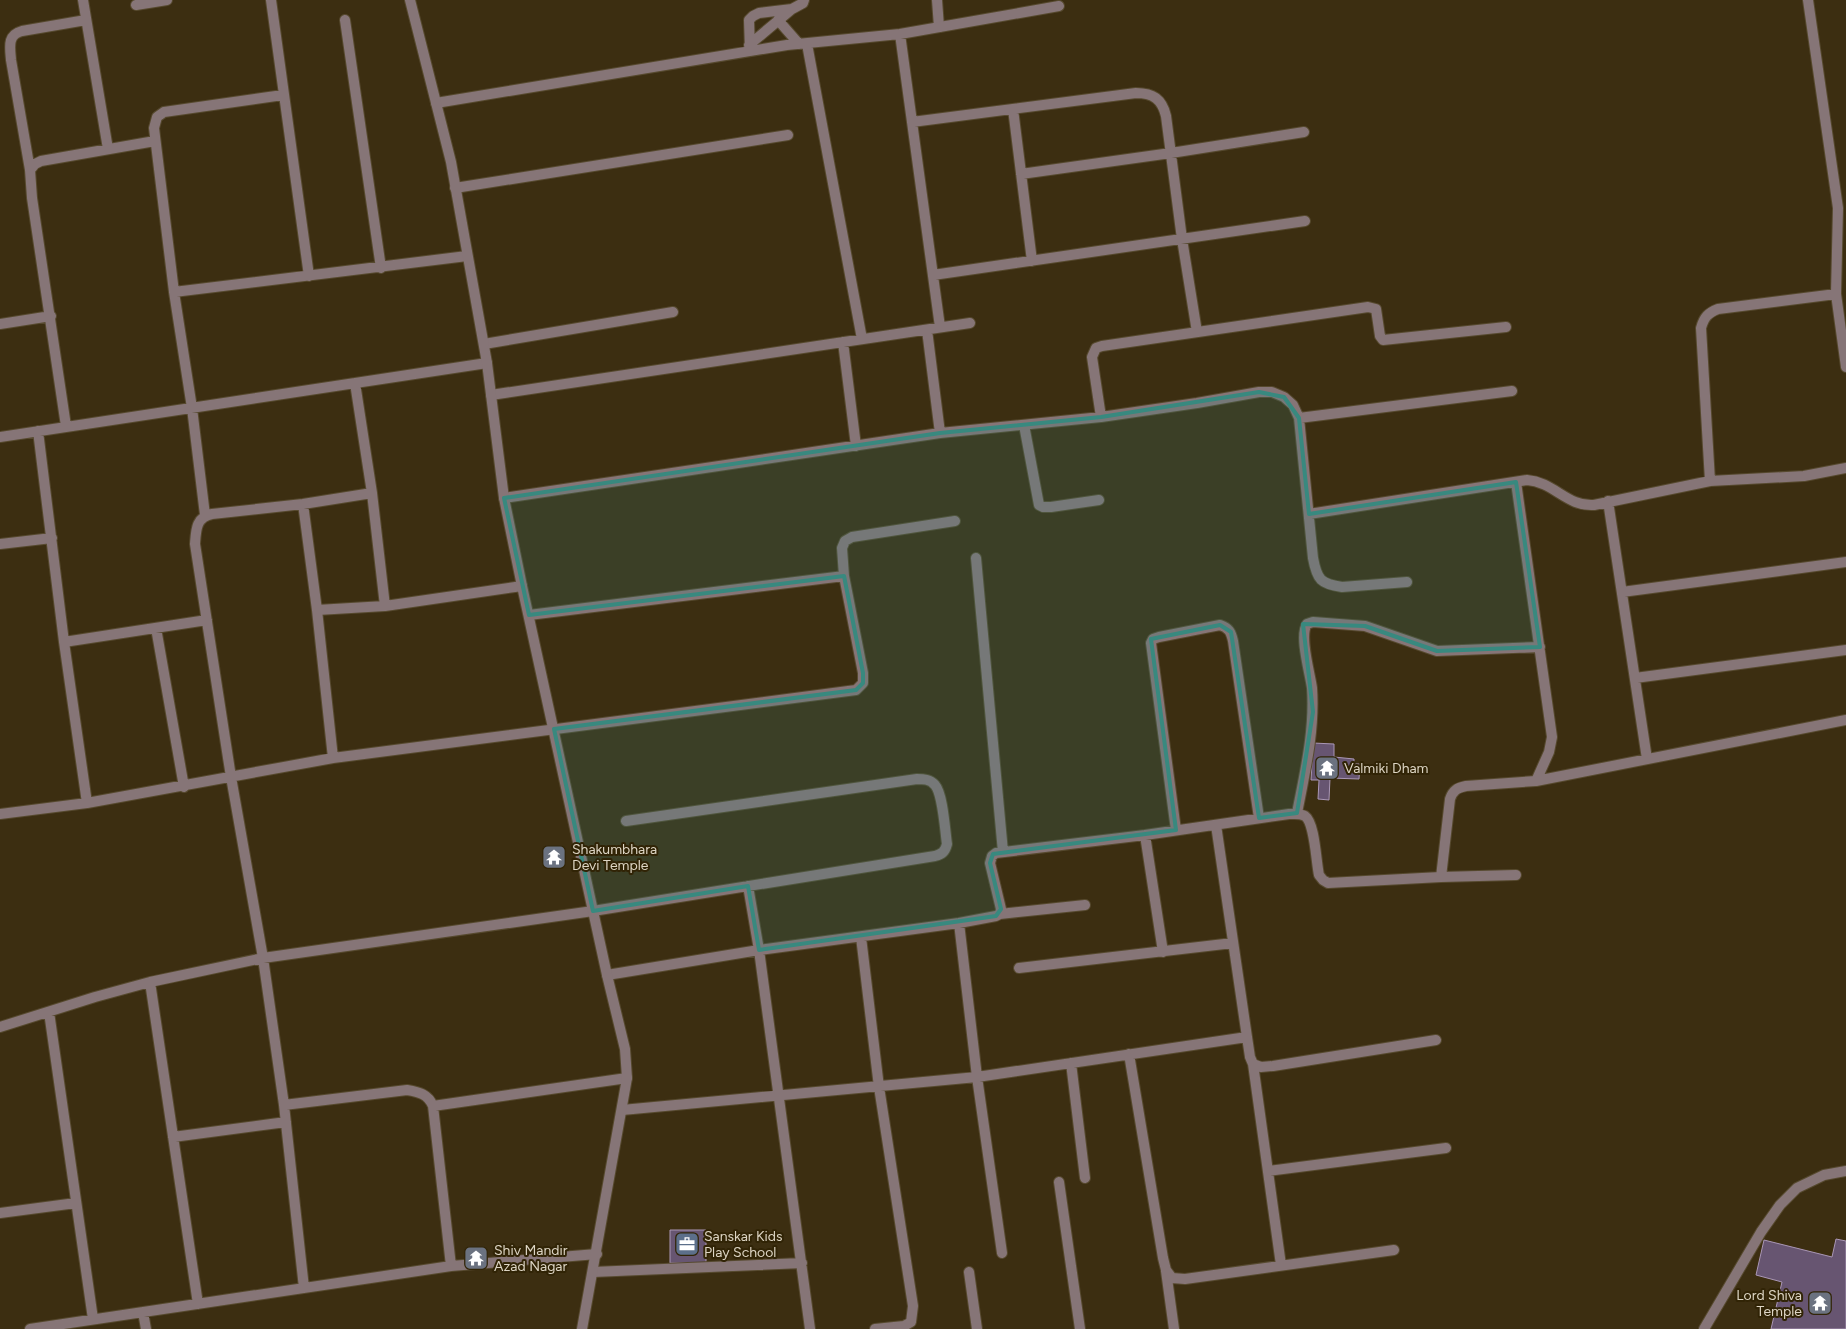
<svg xmlns="http://www.w3.org/2000/svg" width="1846" height="1329" font-family="Figtree,sans-serif">
	<style>
		.building { fill: #675571; stroke: #aa97b6 }
		.lines { fill: none; stroke-linecap: round; stroke-linejoin: round }
		.service-casing { stroke: #56492e; stroke-width: 12 }
		.minor-casing { stroke: #56492e; stroke-width: 12 }
		.tertiary-casing { stroke: #56492e; stroke-width: 12 }
		.service { stroke: #867577; stroke-width: 10 }
		.minor { stroke: #867577; stroke-width: 10 }
		.tertiary { stroke: #867577; stroke-width: 10 }
		.marked { fill: #38897f; fill-opacity: 0.2; stroke: #38897f; stroke-width: 4; stroke-linejoin: round }
		.labels { text-anchor: middle; stroke-width: 4; stroke-linejoin: round; paint-order: stroke }
		.poi-label { font-size: 14px; fill: #ddd5c4; stroke: #312406; text-anchor: start }
	</style>
	<rect width="100%" height="100%" fill="#3c2e11"/>
	<path class="building" d="M1313,743L1334,744V757L1354,759V764H1360L1359,779L1330,778L1329,800L1318,799L1319,780H1311Z
		M670,1230H706V1263H670Z
		M1836,1239L1846,1241V1329H1771L1782,1282L1756,1275L1764,1240L1832,1257Z"/>
	<g class="lines">
		<g class="service-casing">
			<path id="service" d="M937,0L939,27
				M1024,425L1039,505L1043,507H1051L1099,500"/>
		</g>
		<g class="minor-casing">
			<path id="minor" d="M83,0L108,149
				M271,0L309,276
				M1808,0L1838,208L1836,294L1846,367
				M136,5L167,0
				M345,20L381,268
				M778,20L799,44
				M900,34L940,327
				M807,44L862,339
				M749,45L792,9
				M750,51L749,20L753,16L759,13L792,9L803,3L804,0
				M436,103L787,45L900,34L1059,6
				M1013,109L1032,261
				M912,122L1136,93C1153,93 1162,99 1166,116L1182,239L1197,332
				M30,170L11,60C10,47 7,35 22,31L86,20
				M1021,174L1171,153L1304,132
				M455,188L788,135
				M933,275L1305,221
				M174,292L467,256
				M0,324L51,316
				M927,330L940,433
				M843,342L856,446
				M484,344L673,312
				M355,383L372,493L385,606
				M491,395L970,323
				M1101,417L1092,357L1096,348L1102,346L1368,307L1376,309L1380,336L1383,340L1506,327
				M1299,418L1512,391
				M66,426L32,198L30,170L35,164L41,161L155,141
				M38,431L64,642L87,803
				M0,437L487,363
				M1710,481L1701,328C1704,317 1708,313 1718,309L1836,294
				M1516,482L1552,737L1549,752L1536,781
				M504,498L940,433L1101,417L1197,403L1259,392H1272L1284,397L1293,405L1299,418L1313,558C1317,580 1321,584 1342,587L1407,582
				M1608,501L1647,759
				M303,504L317,610L333,758
				M1309,514L1527,480C1554,482 1567,507 1594,505L1710,481L1804,476L1846,468
				M205,515L192,408L174,292L154,128L157,117L164,112L283,95
				M0,544L52,538
				M976,558L1003,852
				M1622,592L1846,562
				M317,610L385,606L522,586
				M529,615L844,576L842,548L845,541L852,537L955,521
				M156,628L184,787
				M64,642L207,620
				M1635,678L1846,650
				M1297,813C1305,772 1315,730 1312,688C1310,673 1299,636 1307,624L1313,622L1365,626L1437,651L1540,647
				M0,814L87,803L333,758L856,690L863,683V673L844,576
				M1216,825L1247,1037L1250,1057L1253,1064L1261,1067L1273,1066L1436,1040
				M1176,830L1151,643L1153,639L1159,637L1220,625C1229,628 1231,632 1233,641L1259,818
				M1145,835L1163,952
				M1441,877L1450,799C1453,790 1457,788 1466,786L1536,781L1846,720
				M748,886L759,950L810,1329
				M1000,914L1085,905
				M959,923L977,1077L1247,1037
				M861,937L879,1087L913,1306L911,1322L904,1326L875,1329
				M1019,968L1233,943
				M607,975L759,950L959,923L996,916L1000,914L1001,909L990,863L992,856L996,853L1145,835L1289,814C1294,814 1300,813 1305,816C1315,823 1316,862 1319,875L1323,880L1328,883L1441,877L1516,875
				M150,982L198,1304
				M49,1012L93,1319
				M0,1027L95,997L150,982L263,958L593,911L935,856C942,854 945,852 947,844C945,831 943,794 935,785C930,779 923,779 917,779L626,821
				M1129,1054L1163,1258L1166,1270L1172,1278L1185,1279L1394,1250
				M1071,1063L1085,1178
				M1253,1064L1281,1265
				M284,1105L407,1090C419,1092 428,1094 433,1106L451,1266
				M433,1106L627,1078
				M622,1110L977,1077L1002,1253
				M173,1137L286,1122
				M1268,1171L1446,1148
				M1059,1182L1080,1329
				M0,1213L76,1203
				M1166,1271L1174,1329
				M593,1272L802,1263
				M969,1272L977,1329
				M304,1288L284,1105L263,958L231,777L195,544C196,530 196,517 212,514L303,504L372,493
				M143,1312L146,1329
				M30,1329L451,1266L597,1254"/>
		</g>
		<g class="tertiary-casing">
			<path id="tertiary" d="M410,0L451,162L487,363L504,498L522,586L607,975L625,1049L627,1078L624,1095L582,1329
				M1704,1329L1761,1232L1780,1205L1797,1188L1824,1175L1846,1171"/>
		</g>
		<use href="#service" class="service"/>
		<use href="#minor" class="minor"/>
		<use href="#tertiary" class="tertiary"/>
	</g>
	<path class="marked" d="M1259,392L1284,397L1299,418L1309,514L1516,482L1540,647L1437,651L1365,626L1303,624L1313,712L1297,813L1259,818L1231,632L1220,625L1151,639L1176,830L993,854L990,863L1001,909L996,916L759,950L748,886L593,911L554,729L856,690L863,683V673L844,576L529,615L504,498L940,433L1101,417Z"/>
	<defs>
		<g id="temple-square" transform="scale(1.25)"><rect x="-9" y="-9" width="18" height="18" rx="4" fill="#6b7280" stroke="#312406"/><path d="M0-6L5-2H3V0L6.5 2.5H4V6H1.5V3h-3V6H-4V2.5H-6.5L-3 0V-2H-5Z" fill="#fff"/></g>
		<g id="office-square" transform="scale(1.25)"><rect x="-9" y="-9" width="18" height="18" rx="4" fill="#5c6f8a" stroke="#312406"/><path d="M-6-3h4V-5.5h4V-3h4V5H-6ZM-1-4.5V-3h2v-1.5ZM-6 0V1H6V0Z" fill="#fff"/></g>
	</defs>
	<g fill-rule="evenodd">
		<use href="#temple-square" x="1327" y="768"/>
		<use href="#temple-square" x="554" y="857"/>
		<use href="#office-square" x="687" y="1244"/>
		<use href="#temple-square" x="476" y="1258"/>
		<use href="#temple-square" x="1820" y="1303"/>
	</g>
	<g class="labels">
		<g class="poi-label">
			<text x="1344" y="773">Valmiki Dham</text>
			<text x="572" y="854">Shakumbhara<tspan x="572" dy="16">Devi Temple</tspan></text>
			<text x="704" y="1241">Sanskar Kids<tspan x="704" dy="16">Play School</tspan></text>
			<text x="494" y="1255">Shiv Mandir<tspan x="494" dy="16">Azad Nagar</tspan></text>
			<text x="1802" y="1300" text-anchor="end">Lord Shiva<tspan x="1802" dy="16">Temple</tspan></text>
		</g>
	</g>
</svg>
